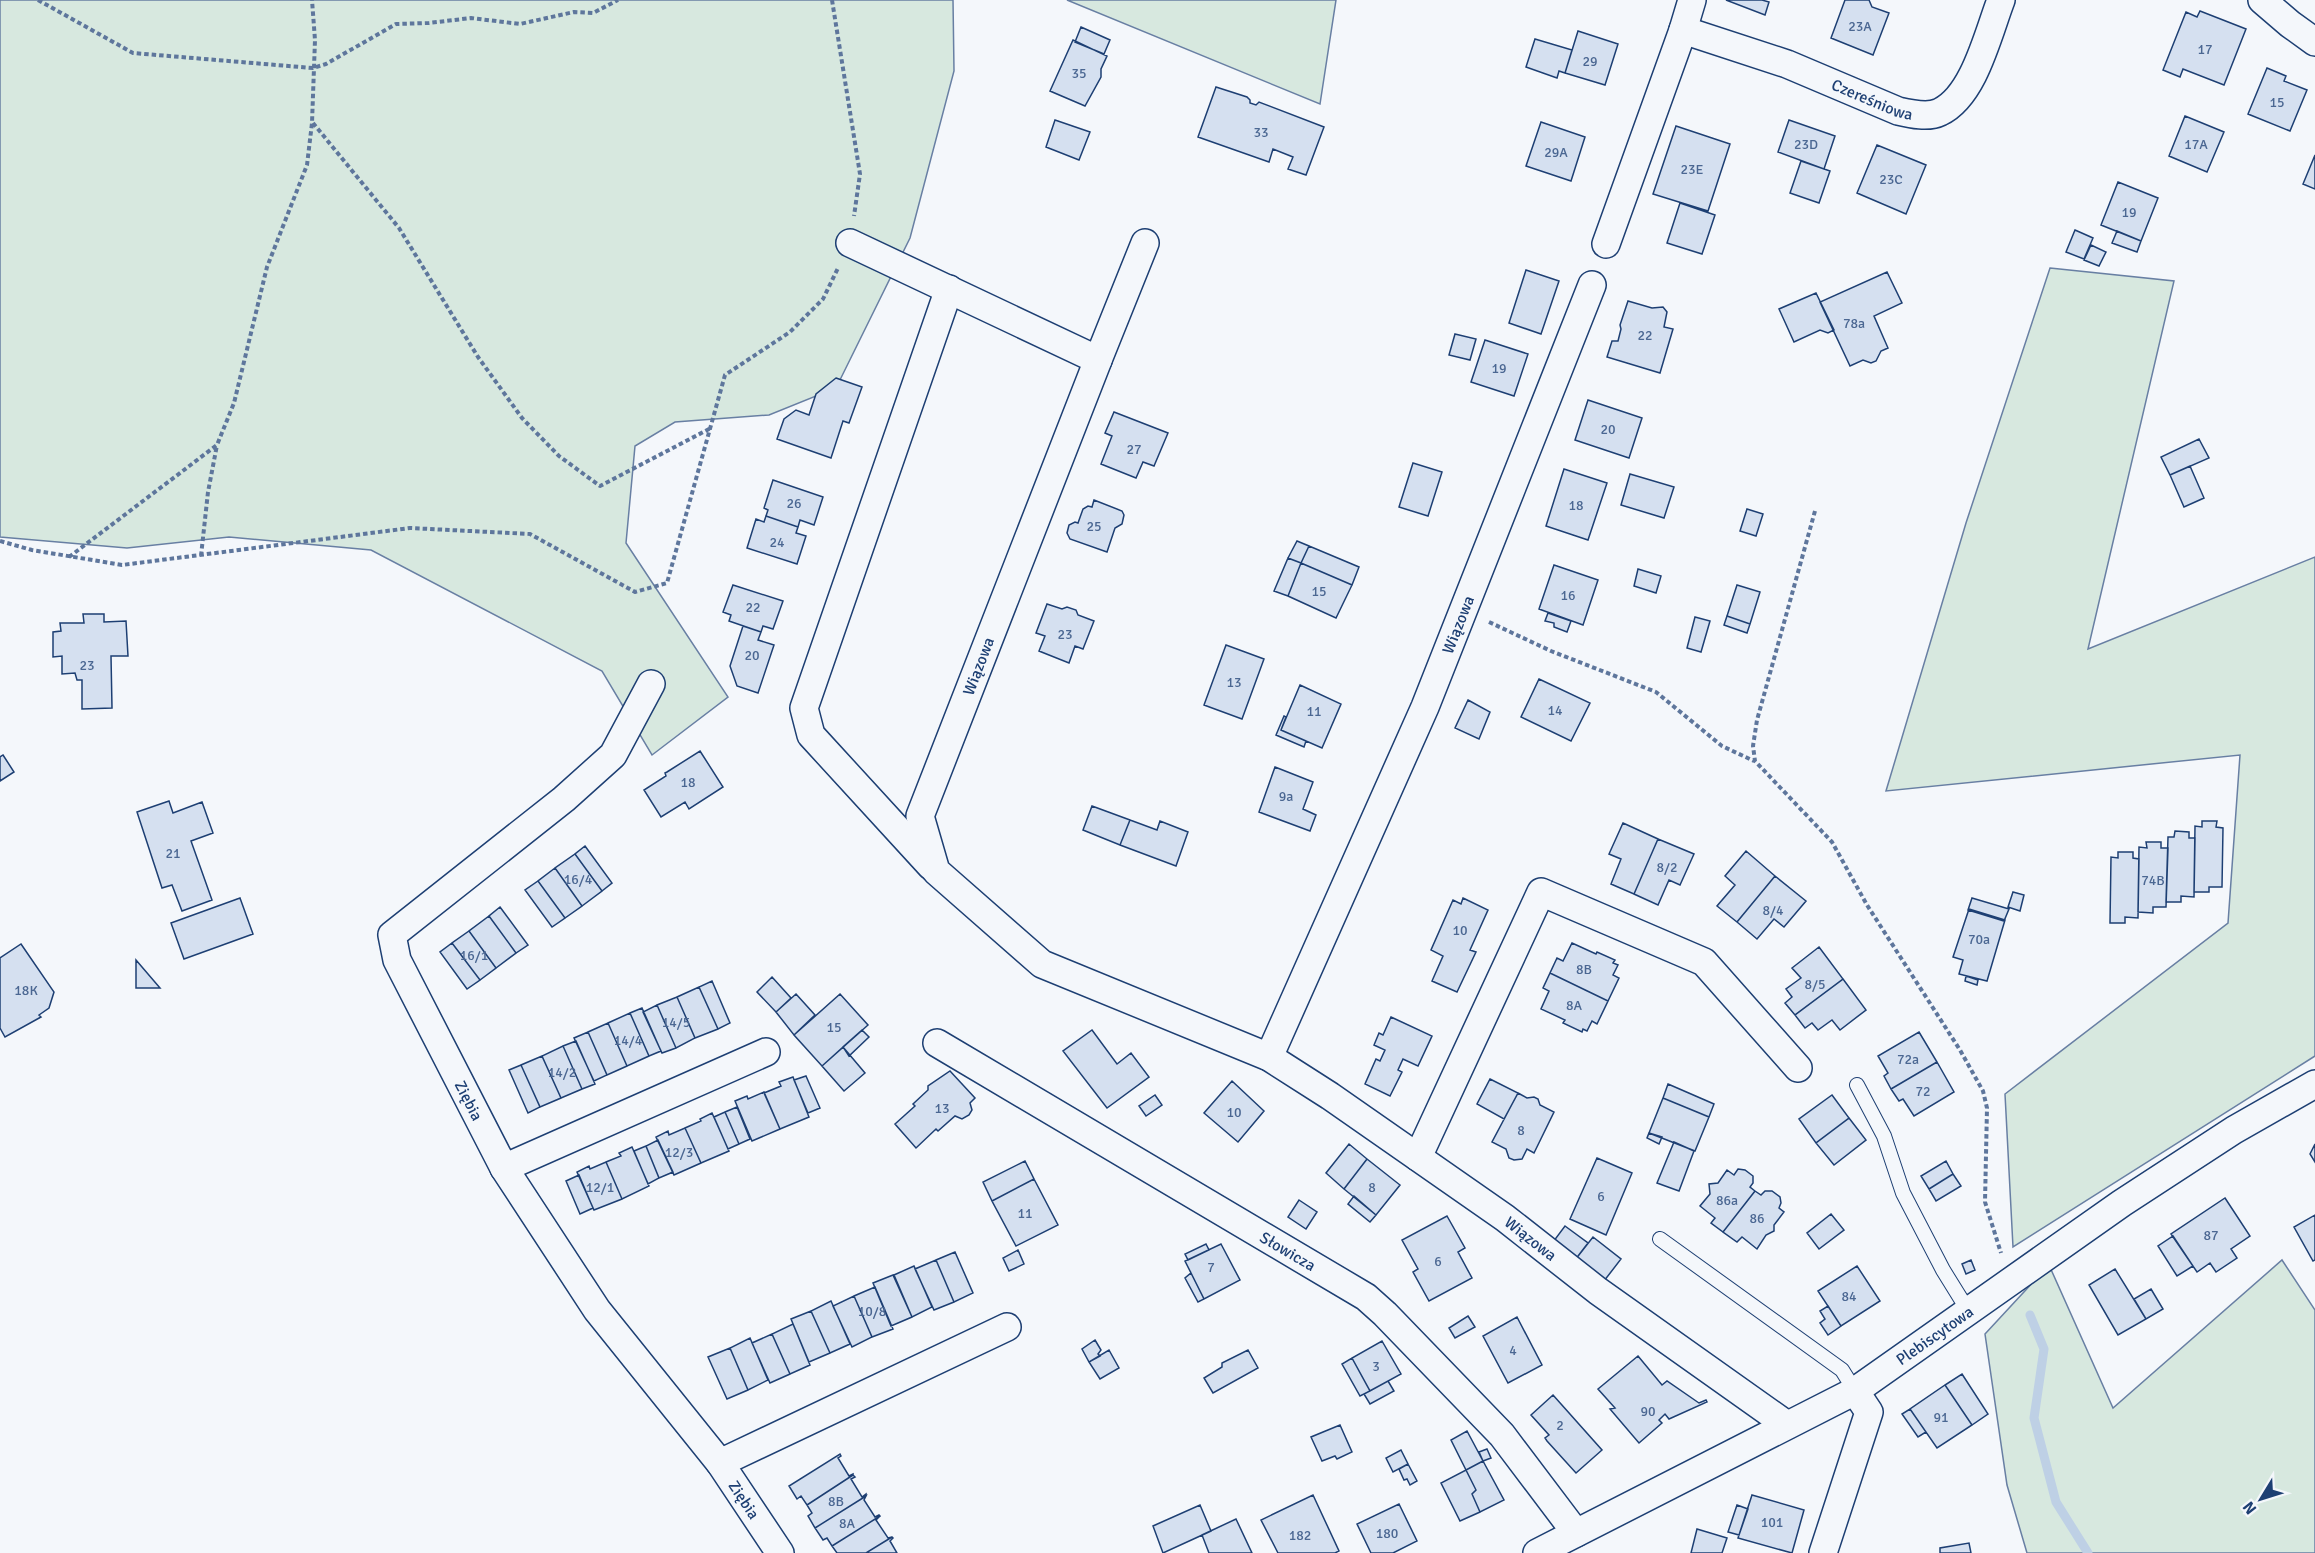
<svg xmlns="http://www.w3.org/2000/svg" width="2315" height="1553" font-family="Signika,sans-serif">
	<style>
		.green { fill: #d7e8df; stroke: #687fa3; stroke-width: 1.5 }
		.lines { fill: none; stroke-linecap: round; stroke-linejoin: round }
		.stream { stroke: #bed0e5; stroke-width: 9 }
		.building { fill: #d5e0f0; stroke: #1d3f73; stroke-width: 1.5 }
		.service-casing { stroke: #1d3f73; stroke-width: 16 }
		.minor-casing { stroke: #1d3f73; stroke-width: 30 }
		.path { stroke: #5e769c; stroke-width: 4; stroke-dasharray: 4.5 3; stroke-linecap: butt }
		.service { stroke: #f4f7fb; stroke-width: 14 }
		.minor { stroke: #f4f7fb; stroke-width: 27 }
		.labels { text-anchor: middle; stroke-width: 4.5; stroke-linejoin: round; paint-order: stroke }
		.number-label { font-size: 14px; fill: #4b6792 }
		.street-label { font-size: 16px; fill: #1d3f73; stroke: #f4f7fb }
	</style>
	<rect width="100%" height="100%" fill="#f4f7fb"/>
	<path class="green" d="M0,0H953L954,71L910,238L836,388L769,415L675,422L635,446L626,543L728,697L652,755L602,671L371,550L229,537L127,548L0,537Z
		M1067,0H1336L1320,104Z
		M2050,268L2174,281L2088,649L2315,557V1056L2013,1247L2005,1094L2228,923L2240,755L1886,791L1966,523Z
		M2282,1260L2315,1310V1553H2027L2007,1485L1985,1334L2049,1265L2113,1408Z"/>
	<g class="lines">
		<path class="stream" d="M2030,1315L2044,1349L2034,1418L2056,1502L2088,1553"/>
	</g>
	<path class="building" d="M1726,0H1762L1769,2L1765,15Z
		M1869,0L1872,7L1889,13L1873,55L1831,38L1845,0Z
		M2200,11L2246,29L2224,85L2183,69L2180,77L2163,70L2186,12L2197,17Z
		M1081,27L1110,40L1104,54L1075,42Z
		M1578,31L1618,44L1605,85L1565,73Z
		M1535,39L1572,50L1565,73L1559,71L1557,78L1526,67Z
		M1073,40L1107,56L1101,69V77L1085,106L1050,91Z
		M2267,68L2286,76L2284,81L2307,90L2290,131L2248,114Z
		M1216,87L1247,97L1250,100V103L1256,105L1259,102L1324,127L1306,175L1288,169L1293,157L1273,149L1269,162L1198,137Z
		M2185,116L2224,132L2207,172L2169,156Z
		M1055,120L1090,132L1079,160L1046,147Z
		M1789,120L1835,136L1824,169L1778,152Z
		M1541,122L1585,137L1571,181L1526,166Z
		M1676,126L1730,144L1708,211L1653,194Z
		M1877,145L1926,165L1906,214L1857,193Z
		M2315,155V189L2303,184Z
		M1801,161L1830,171L1819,203L1790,193Z
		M2118,182L2158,198L2141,241L2101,225Z
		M1680,203L1715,215L1702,254L1667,243Z
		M2075,230L2093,238L2084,259L2066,252Z
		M2117,231L2141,241L2137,252L2112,243Z
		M2091,245L2106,252L2099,266L2084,260Z
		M1526,270L1559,281L1541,334L1509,323Z
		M1887,272L1902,303L1874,316L1888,348L1881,351L1876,361L1871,363L1863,360L1850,366L1820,302Z
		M1816,293L1834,330L1828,333L1820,330L1794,342L1779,309Z
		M1628,301L1652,308L1663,307L1667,312L1664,327L1673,329L1660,373L1607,357L1612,341H1618L1621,329L1620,325Z
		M1455,334L1476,339L1470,360L1449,355Z
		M1485,340L1528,354L1514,396L1471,382Z
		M836,378L862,387L849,423L843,421L831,458L777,439L784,419L796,410L809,415L816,394Z
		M1588,400L1642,418L1629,458L1575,440Z
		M1114,412L1168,433L1154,466L1143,462L1136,478L1101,464L1112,436L1105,433Z
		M2199,439L2209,458L2170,475L2161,457Z
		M1413,463L1442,472L1428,516L1399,507Z
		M2190,466L2204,498L2184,507L2170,475Z
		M1564,469L1607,483L1588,540L1546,526Z
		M1630,474L1674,487L1664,518L1621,505Z
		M773,480L823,497L814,525L800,520L798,527L766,516L768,510L764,508Z
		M1094,500L1122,511L1124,515L1122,524L1115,528L1107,552L1070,539L1067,533L1069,525L1075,522L1078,523L1083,509L1088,506L1092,507Z
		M1747,509L1763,514L1756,536L1740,531Z
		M766,516L798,527L796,533L806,536L797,564L747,548L756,519L764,522Z
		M1297,541L1309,546L1301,563L1288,558Z
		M1309,546L1359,567L1352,585L1301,563Z
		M1288,558L1301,563L1288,596L1274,591Z
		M1301,563L1352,585L1336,618L1288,596Z
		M1554,565L1598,580L1583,625L1539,609Z
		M1638,569L1661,576L1656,593L1634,586Z
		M733,585L783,601L773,629L763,626L761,632L729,621L731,615L723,612Z
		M1737,585L1760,592L1750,624L1727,616Z
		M1047,604L1062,609L1067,607L1076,610L1078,615L1094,621L1083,649L1075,646L1069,663L1039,651L1045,636L1036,633Z
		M1548,613L1571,621L1567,632L1554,627V623L1545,621Z
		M83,614H104V622L126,621L128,656H111L112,708L82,709V680H77L75,673L62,674V656L53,657V632L61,631L60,623H84Z
		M1727,616L1750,624L1747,633L1724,625Z
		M1695,617L1710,621L1701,652L1687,648Z
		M743,626L761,632L758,640L774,645L758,693L737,686L730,666Z
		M1226,645L1264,659L1242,719L1204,705Z
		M1539,679L1590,703L1571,741L1521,717Z
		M1300,685L1341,704L1322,748L1281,730Z
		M1468,700L1490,712L1479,739L1455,728Z
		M1284,716L1286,717L1281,730L1306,741L1304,747L1276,735Z
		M700,751L723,787L689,809L685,802L661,817L644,790L666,776L665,773L667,772Z
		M3,755L14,772L0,781V757Z
		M1275,767L1313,782L1303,809L1316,815L1310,831L1259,812Z
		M169,801L173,813L202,802L213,833L191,841L212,900L182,911L172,885L162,888L137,812Z
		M1092,806L1130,820L1120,845L1083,830Z
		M1130,820L1157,830L1160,821L1188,832L1176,866L1120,845Z
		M2202,821H2217L2216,827L2223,828L2222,887H2209V892H2194L2195,826L2202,827Z
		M1623,823L1658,839L1634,894L1611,884L1621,859L1609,854Z
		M2175,831L2189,832V838H2195L2194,897L2181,896V902H2166L2168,837H2174Z
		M1658,839L1694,854L1680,885L1669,880L1658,905L1634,894Z
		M2146,842H2161V848H2168L2166,907H2153V913L2138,912L2139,847L2147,848Z
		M585,846L612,883L602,891L575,854Z
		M1746,851L1775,876L1737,922L1717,906L1735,885L1725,876Z
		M2118,852H2133V858L2139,859L2138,918L2125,917V923H2110L2111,857L2118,858Z
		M575,854L602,891L582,906L555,868Z
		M555,868L582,906L565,918L538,881Z
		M1775,876L1806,901L1784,927L1774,919L1757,939L1737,922Z
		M538,881L565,918L552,927L525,890Z
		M2013,892L2024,895L2020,911L2008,907Z
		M240,898L253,934L184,959L171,923Z
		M1463,898L1488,910L1470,950L1476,952L1457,992L1432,981L1443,956L1431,950L1453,900L1461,904Z
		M1972,898L2009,909L2004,921L1968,910Z
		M500,907L528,945L516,953L489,916Z
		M1969,909L2005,920L1987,981L1959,974L1963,960L1953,957Z
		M489,916L516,953L496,968L469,931Z
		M469,931L496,968L480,980L452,943Z
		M452,943L480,980L467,989L440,952Z
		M1572,943L1596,954L1597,952L1615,960L1613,963L1618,965L1613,975L1619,978L1608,1001L1550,973L1557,958L1563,961Z
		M21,944L54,992L49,1008L39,1015L41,1017L5,1037L0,1028V958Z
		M1819,947L1843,979L1795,1015L1785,1003L1792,997L1786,989L1801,978L1792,968Z
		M136,960L160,988H136Z
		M1550,973L1608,1001L1597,1024L1592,1021L1587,1031L1583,1029L1582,1032L1563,1023L1565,1020L1541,1009L1549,991L1543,988Z
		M1966,976L1978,980L1977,985L1965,981Z
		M772,977L791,998L776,1012L757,992Z
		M1843,979L1866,1010L1840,1030L1832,1020L1818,1030L1812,1023L1805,1028L1795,1015Z
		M712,981L730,1023L718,1029L699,987Z
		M699,987L718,1029L695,1038L677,997Z
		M796,994L815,1015L794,1035L776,1012Z
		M840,994L868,1025L822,1066L794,1035Z
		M677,997L695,1038L676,1048L657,1005Z
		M657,1005L676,1048L662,1053L643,1012Z
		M642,1008L661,1051L649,1056L630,1013Z
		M630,1013L649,1056L627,1066L608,1023Z
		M1391,1017L1432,1036L1418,1066L1403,1059L1398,1070L1402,1072L1390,1096L1365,1084L1376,1059L1380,1061L1385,1050L1374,1045L1379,1033L1383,1035Z
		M608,1023L627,1066L607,1075L588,1032Z
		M862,1030L869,1037L849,1056L843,1047Z
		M1092,1030L1117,1064L1131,1053L1149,1077L1107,1108L1063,1051Z
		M588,1032L607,1075L594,1081L574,1038Z
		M1919,1032L1937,1062L1891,1089L1884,1076L1888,1073L1878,1056Z
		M576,1041L595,1084L582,1089L563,1046Z
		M563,1046L582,1089L561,1098L542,1056Z
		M843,1047L865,1073L844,1091L822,1066Z
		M542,1056L561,1098L540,1107L521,1065Z
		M1937,1062L1954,1092L1914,1116L1903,1099L1899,1101L1891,1089Z
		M521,1065L540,1107L528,1113L509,1070Z
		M950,1071L975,1098L970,1103L972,1110L969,1115L962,1119L955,1116L938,1131L936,1129L916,1148L895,1124L915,1106L913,1104L928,1090V1086Z
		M806,1076L820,1108L808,1113L794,1080Z
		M793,1077L809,1117L780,1129L764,1093L781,1086L779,1082Z
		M1490,1079L1518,1093L1504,1119L1477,1104Z
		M1232,1081L1264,1111L1238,1142L1204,1113Z
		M1668,1084L1714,1104L1709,1117L1663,1098Z
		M764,1092L780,1129L752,1141L735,1101L747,1096L748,1099Z
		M1518,1093L1527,1098L1534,1097L1538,1099L1540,1105L1554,1112L1534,1153L1527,1149L1522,1159L1514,1160L1509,1158L1506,1149L1492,1142Z
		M1155,1095L1162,1105L1146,1116L1139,1106Z
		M1832,1095L1849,1118L1816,1143L1799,1119Z
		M1663,1098L1709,1117L1695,1151L1649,1133Z
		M737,1107L750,1139L739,1144L725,1112Z
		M725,1112L739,1144L728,1149L714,1117Z
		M712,1113L729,1151L701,1163L685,1128L701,1121L700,1119Z
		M1849,1118L1866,1140L1834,1165L1816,1143Z
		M685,1128L701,1163L674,1175L656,1137L668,1131L669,1135Z
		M1649,1133L1662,1137L1659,1144L1647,1138Z
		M658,1140L673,1172L659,1178L646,1146Z
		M1674,1142L1694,1151L1679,1191L1657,1183Z
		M1349,1144L1367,1159L1344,1189L1326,1173Z
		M2315,1144V1162L2310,1154Z
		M646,1146L659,1178L648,1184L634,1151Z
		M632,1147L649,1186L622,1199L606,1162L621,1156L619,1153Z
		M1597,1158L1632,1173L1606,1235L1570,1219Z
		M1367,1159L1400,1185L1376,1215L1344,1189Z
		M1025,1161L1034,1179L992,1201L983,1182Z
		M1946,1161L1953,1174L1929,1189L1921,1176Z
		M606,1162L622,1199L594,1210L577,1172L589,1166L590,1169Z
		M1738,1169L1745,1170L1753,1176V1183L1750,1187L1755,1191L1723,1232L1711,1223L1715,1218L1700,1206L1710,1194L1709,1184L1718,1183L1727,1170L1734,1175Z
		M1953,1174L1961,1186L1936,1201L1929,1189Z
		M579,1175L593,1208L580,1214L566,1181Z
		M1034,1179L1058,1225L1016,1246L992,1201Z
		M1755,1191L1761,1195L1765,1191H1772L1780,1197L1781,1203L1779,1208L1784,1212L1774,1225V1231L1766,1235L1757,1249L1742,1237L1737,1242L1723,1232Z
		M1354,1196L1376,1215L1370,1222L1348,1204Z
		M2225,1198L2250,1236L2231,1249L2237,1258L2216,1272L2210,1263L2197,1272L2171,1234Z
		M1299,1200L1317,1212L1306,1229L1288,1217Z
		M1831,1214L1844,1230L1819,1249L1807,1233Z
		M2315,1215V1260L2313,1261L2294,1227Z
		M1447,1216L1465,1248L1458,1252L1472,1278L1429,1301L1413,1272L1418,1269L1402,1240Z
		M1565,1226L1588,1243L1575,1260L1553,1242Z
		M2173,1236L2193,1266L2177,1276L2158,1246Z
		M1593,1237L1621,1259L1604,1281L1575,1260Z
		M1206,1244L1209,1250L1188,1260L1185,1254Z
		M1221,1244L1240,1280L1204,1299L1185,1261Z
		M1018,1250L1024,1264L1009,1271L1003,1258Z
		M955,1252L973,1293L954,1302L936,1260Z
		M936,1260L954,1302L934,1310L915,1269Z
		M1971,1260L1975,1270L1966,1274L1962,1264Z
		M914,1266L932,1307L912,1317L894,1275Z
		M1857,1266L1880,1301L1841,1326L1818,1291Z
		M2115,1269L2146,1319L2118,1335L2089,1285Z
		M1191,1273L1204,1299L1198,1302L1185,1278Z
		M893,1275L912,1317L891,1326L873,1283Z
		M875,1287L893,1329L872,1337L854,1296Z
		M2151,1289L2163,1309L2146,1319L2134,1299Z
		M854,1296L872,1337L852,1347L833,1306Z
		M831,1301L850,1344L830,1353L811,1311Z
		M1828,1306L1841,1326L1828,1335L1820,1323L1825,1319L1820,1311Z
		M811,1311L830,1353L809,1362L791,1319Z
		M1468,1316L1475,1327L1455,1338L1449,1328Z
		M1517,1317L1542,1365L1508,1383L1483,1336Z
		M793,1324L810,1365L790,1374L772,1334Z
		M772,1334L790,1374L770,1383L752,1343Z
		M750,1338L768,1380L748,1390L730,1348Z
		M1095,1340L1101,1350L1098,1354L1100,1356L1089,1362L1082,1349Z
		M1382,1341L1401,1374L1370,1391L1352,1358Z
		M730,1348L748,1390L727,1399L708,1357Z
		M1109,1350L1119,1368L1100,1379L1089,1362Z
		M1248,1350L1258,1368L1213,1393L1204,1378L1222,1367V1363Z
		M1638,1356L1662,1385L1667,1381L1699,1403L1706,1400L1707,1402L1669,1419L1665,1414L1659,1420L1662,1423L1639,1443L1610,1409L1615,1408L1598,1389Z
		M1352,1358L1370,1391L1360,1396L1342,1364Z
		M1962,1374L1988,1414L1972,1425L1945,1385Z
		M1388,1381L1394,1391L1370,1404L1364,1394Z
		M1945,1385L1972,1425L1937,1448L1910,1409Z
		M1553,1395L1602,1450L1576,1473L1547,1441L1545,1438L1549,1435L1531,1415Z
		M1910,1409L1926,1432L1918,1437L1902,1414Z
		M1340,1425L1352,1452L1337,1459L1335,1456L1322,1461L1311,1437Z
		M1467,1431L1483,1461L1466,1470L1451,1440Z
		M1487,1449L1491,1458L1483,1461L1479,1452Z
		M1401,1450L1408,1464L1393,1472L1386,1458Z
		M840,1454L841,1456L838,1458L849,1476L853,1474V1475L807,1505L801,1496L797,1499L789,1486Z
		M1483,1461L1504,1500L1480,1512L1472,1494L1476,1490L1466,1470Z
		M1408,1464L1417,1481L1410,1485L1407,1479L1404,1480L1399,1469Z
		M1466,1470L1476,1490L1472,1494L1480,1512L1460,1521L1441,1483Z
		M853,1475L855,1477L851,1479L862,1497L866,1494V1496L815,1528L808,1516L812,1513L807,1505Z
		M1313,1495L1339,1551L1335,1553H1278L1261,1520Z
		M1752,1495L1804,1510L1792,1553L1738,1538Z
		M866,1496L864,1500L875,1517L879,1515L880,1516L832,1546L827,1538L823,1540L815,1528Z
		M1399,1504L1417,1541L1393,1553H1371L1357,1524Z
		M1200,1505L1211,1531L1163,1553L1153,1526Z
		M1737,1505L1748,1509L1739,1535L1728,1532Z
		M880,1516L876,1520L888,1538L892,1537L866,1553H837L832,1546Z
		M1236,1519L1252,1553H1209L1202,1535Z
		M1697,1529L1727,1538L1722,1553H1691Z
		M892,1537L893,1538L890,1541L897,1553H866Z
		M1969,1543L1971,1553H1940V1548Z"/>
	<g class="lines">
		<g class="service-casing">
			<path id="service" d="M1857,1085L1884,1136L1903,1193L1943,1270L1969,1312
				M1660,1239L1842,1370L1855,1391"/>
		</g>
		<g class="minor-casing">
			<g id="minor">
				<path d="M2262,0L2290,24L2315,42"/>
				<path id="s1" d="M1683,30L1787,64L1898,111C1911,114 1928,118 1940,112C1974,96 1988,34 2001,0"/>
				<path id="s2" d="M850,243L1098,360L920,816L936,871L1042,964L1269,1057L1330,1096L1505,1218L1598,1291L1787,1425"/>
				<path d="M1606,244L1683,30L1692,0"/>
				<path d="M1098,360L1145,243"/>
				<path id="s3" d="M651,684L613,755L564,799L392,935L397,960L504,1168L597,1310L720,1463L780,1553"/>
				<path d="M931,866L811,735L804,708L949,289"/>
				<path id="s4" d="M937,1043L1366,1297L1385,1314L1502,1435L1576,1533"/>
				<path id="s5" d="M1269,1057L1425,707L1592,285"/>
				<path d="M1418,1157L1541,892L1704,962L1798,1068"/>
				<path d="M504,1168L766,1052"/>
				<path d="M720,1463L1007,1327"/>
				<path id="s6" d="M1537,1553L1855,1391L2122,1203L2234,1130L2315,1084"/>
				<path d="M1823,1553L1869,1412L1855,1391"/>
			</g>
		</g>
		<path class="path" d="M38,0L133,53L313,68L326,64L396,24L429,23L471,18L520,24L574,12L593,13L618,0
			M832,0L860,174L854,216
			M313,123L399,228L478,357L522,418L559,456L600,486L711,428
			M1815,511L1757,720L1753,746L1755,761L1832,842L1867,905L1960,1050L1983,1091L1987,1108L1985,1202L2001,1253
			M0,541L32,550L122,565L410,528L530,534L635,592L667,583L725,375L790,332L823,299L838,268
			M201,556L208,492L217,445
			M69,557L217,445L234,403L267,267L307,165L312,123L315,40L312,0
			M1489,622L1551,651L1656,692L1722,746L1754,761"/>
		<use href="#service" class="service"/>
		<use href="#minor" class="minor"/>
	</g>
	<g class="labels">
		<g class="number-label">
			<text x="1860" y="31">23A</text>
			<text x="2205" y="54">17</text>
			<text x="1590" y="66">29</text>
			<text x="1079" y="78">35</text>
			<text x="2277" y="107">15</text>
			<text x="1261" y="137">33</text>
			<text x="1806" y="149">23D</text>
			<text x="2196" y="149">17A</text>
			<text x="1556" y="157">29A</text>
			<text x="1692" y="174">23E</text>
			<text x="1891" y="184">23C</text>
			<text x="2129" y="217">19</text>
			<text x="1854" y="328">78a</text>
			<text x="1645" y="340">22</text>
			<text x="1499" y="373">19</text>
			<text x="1608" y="434">20</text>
			<text x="1134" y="454">27</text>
			<text x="794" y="508">26</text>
			<text x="1576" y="510">18</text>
			<text x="1094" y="531">25</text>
			<text x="777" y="547">24</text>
			<text x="1319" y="596">15</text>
			<text x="1568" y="600">16</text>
			<text x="753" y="612">22</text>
			<text x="1065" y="639">23</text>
			<text x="752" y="660">20</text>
			<text x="87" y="670">23</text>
			<text x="1234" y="687">13</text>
			<text x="1555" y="715">14</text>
			<text x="1314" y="716">11</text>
			<text x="688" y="787">18</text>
			<text x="1286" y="801">9a</text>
			<text x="173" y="858">21</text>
			<text x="1667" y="872">8/2</text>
			<text x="578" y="884">16/4</text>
			<text x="2153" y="885">74B</text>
			<text x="1773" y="915">8/4</text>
			<text x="1460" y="935">10</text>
			<text x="1979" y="944">70a</text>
			<text x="474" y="960">16/1</text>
			<text x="1584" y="974">8B</text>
			<text x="1815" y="989">8/5</text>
			<text x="26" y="995">18K</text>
			<text x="1574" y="1010">8A</text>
			<text x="676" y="1027">14/5</text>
			<text x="834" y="1032">15</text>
			<text x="628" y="1045">14/4</text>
			<text x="1908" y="1064">72a</text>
			<text x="562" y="1077">14/2</text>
			<text x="1923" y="1096">72</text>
			<text x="942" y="1113">13</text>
			<text x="1234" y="1117">10</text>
			<text x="1521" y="1135">8</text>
			<text x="679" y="1157">12/3</text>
			<text x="600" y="1192">12/1</text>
			<text x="1372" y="1192">8</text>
			<text x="1601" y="1201">6</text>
			<text x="1727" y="1205">86a</text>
			<text x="1025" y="1218">11</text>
			<text x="1757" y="1223">86</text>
			<text x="2211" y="1240">87</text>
			<text x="1438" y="1266">6</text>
			<text x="1211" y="1272">7</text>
			<text x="1849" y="1301">84</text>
			<text x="872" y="1316">10/8</text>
			<text x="1513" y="1355">4</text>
			<text x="1376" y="1371">3</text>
			<text x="1648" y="1416">90</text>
			<text x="1941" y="1422">91</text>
			<text x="1560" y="1430">2</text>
			<text x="836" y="1506">8B</text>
			<text x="1772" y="1527">101</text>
			<text x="847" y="1528">8A</text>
			<text x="1387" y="1538">180</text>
			<text x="1300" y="1540">182</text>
		</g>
		<g class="street-label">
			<text dy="6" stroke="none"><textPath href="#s1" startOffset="202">Czereśniowa</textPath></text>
			<text dy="6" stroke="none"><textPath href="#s5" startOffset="472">Wiązowa</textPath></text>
			<text transform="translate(978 666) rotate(-69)" y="6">Wiązowa</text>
			<text dy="6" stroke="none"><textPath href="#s3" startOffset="549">Ziębia</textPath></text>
			<text dy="6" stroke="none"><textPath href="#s2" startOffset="1526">Wiązowa</textPath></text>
			<text dy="6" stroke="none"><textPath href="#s4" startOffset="408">Słowicza</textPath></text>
			<text dy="6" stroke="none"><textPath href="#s6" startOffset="454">Plebiscytowa</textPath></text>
			<text dy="6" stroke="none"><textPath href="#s3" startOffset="1035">Ziębia</textPath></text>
		</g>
	</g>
	<g transform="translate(2261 1499) rotate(232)" stroke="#f4f7fb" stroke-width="4.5" paint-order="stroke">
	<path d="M0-4.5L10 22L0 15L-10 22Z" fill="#1d3f73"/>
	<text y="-9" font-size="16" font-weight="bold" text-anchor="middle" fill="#1d3f73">N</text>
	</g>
</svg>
